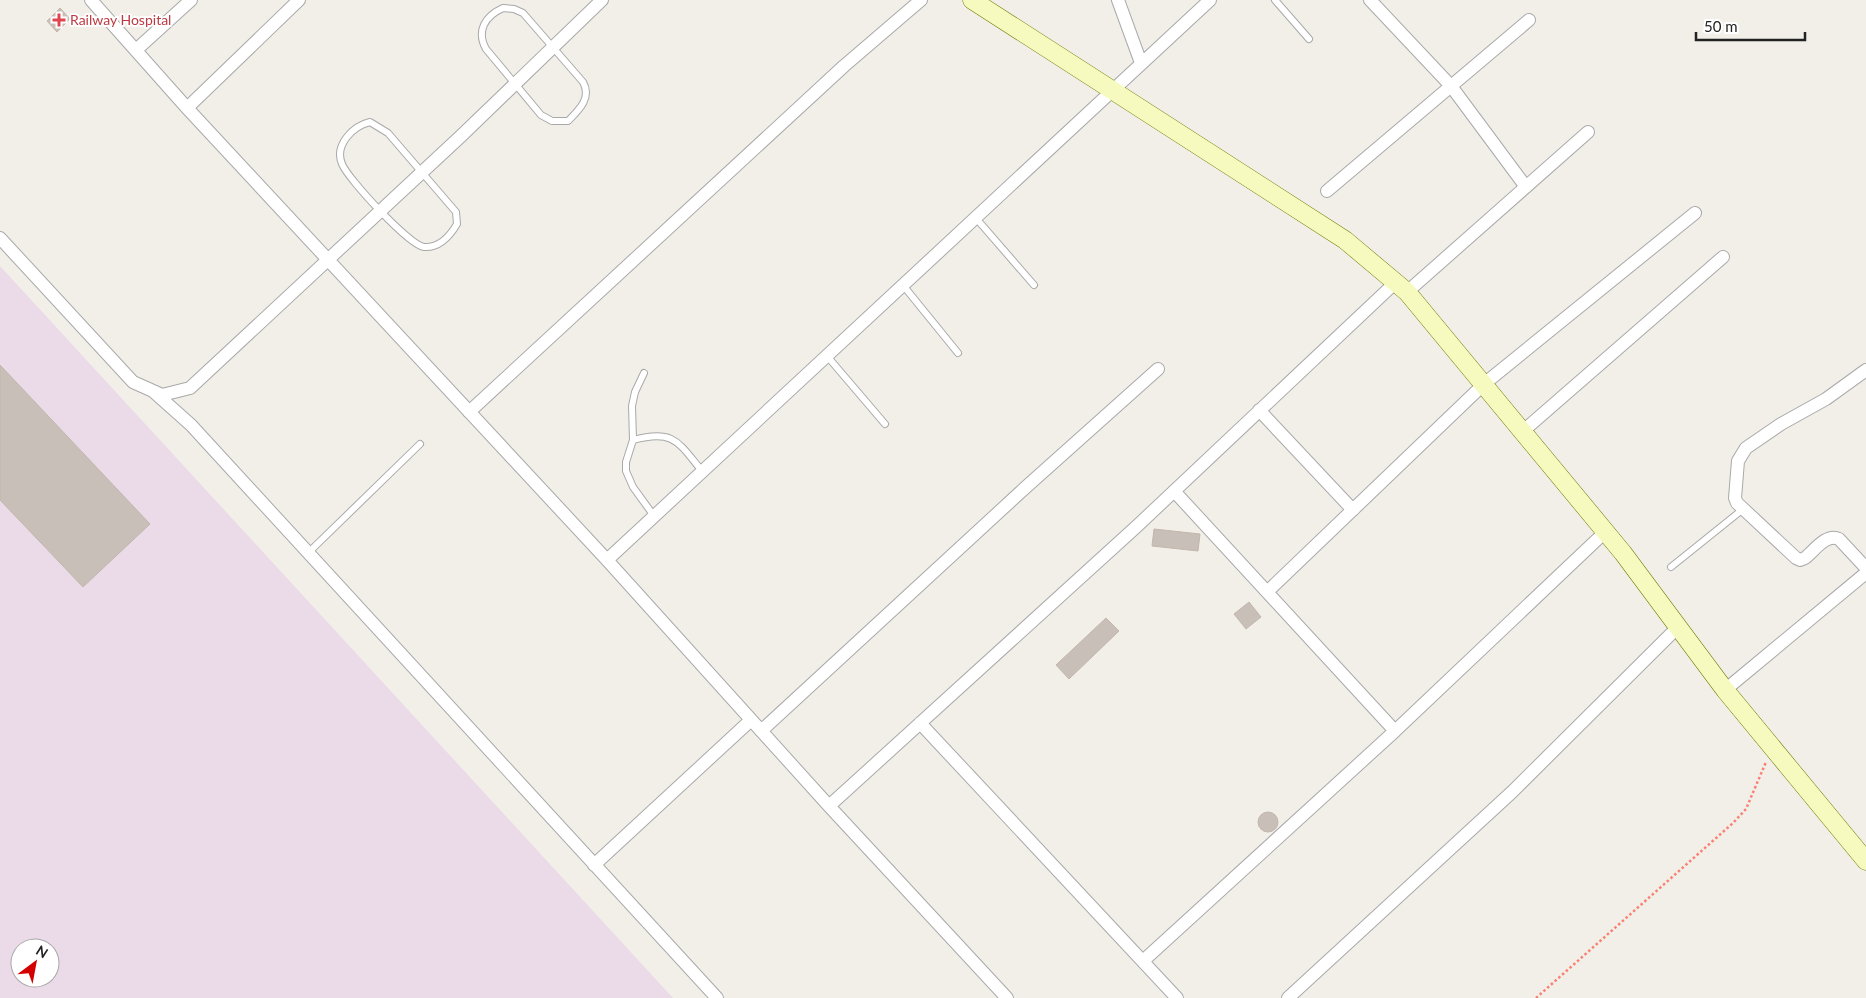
<svg xmlns="http://www.w3.org/2000/svg" width="1866" height="998" font-family="Lato,sans-serif">
	<style>
		.industrial { fill: #ebdbe8; fill-rule: evenodd }
		.building { fill: #c7bfb8; stroke: #c4b6ab }
		.lines { fill: none; stroke-linecap: round; stroke-linejoin: round }
		.lane-casing { stroke: #a9a9a9; stroke-width: 8 }
		.street-casing { stroke: #a9a9a9; stroke-width: 14 }
		.secondary-casing { stroke: #707d05; stroke-width: 19 }
		.path { stroke: #fa8072; stroke-width: 2.5; stroke-dasharray: 2.5 2.5; stroke-linecap: butt }
		.lane { stroke: #fff; stroke-width: 6 }
		.street { stroke: #fff; stroke-width: 12 }
		.secondary { stroke: #f7fabf; stroke-width: 18 }
		.health-dot { fill: #e0444e; stroke: #fff; stroke-width: 2 }
		.labels { text-anchor: middle; stroke-width: 4; stroke-linejoin: round; paint-order: stroke }
		.health-label { font-size: 14px; fill: #be3a42; stroke: #fff; text-anchor: start }
	</style>
	<rect width="100%" height="100%" fill="#f2efe9"/>
	<path class="industrial" d="M0,266L673,998H0ZM20,948H50V978H20Z"/>
	<path class="building" d="M60,8L70,19L57,32L47,21Z
		M0,365L150,524L83,587L0,500Z
		M1154,529L1200,534L1198,551L1152,546Z
		M1249,602L1261,617L1246,629L1234,614Z
		M1106,618L1119,631L1069,679L1056,665Z
		M1258 822a10 10 0 1 1 20 0a10 10 0 1 1-20 0Z"/>
	<g class="lines">
		<g class="lane-casing">
			<path id="lane" d="M1275,0L1309,39
				M503,8L514,9L523,13L583,82C592,98 579,110 568,121H552L541,115L486,49C476,31 485,16 503,8Z
				M370,122L388,133L456,212L457,224C450,236 439,248 424,247C409,245 348,179 342,164C334,145 353,126 370,122Z
				M975,217L1034,285
				M902,284L958,353
				M827,356L885,424
				M644,373L635,392L632,406L633,440L626,462V471L633,487L654,516
				M633,440C674,429 678,442 702,471
				M308,553L420,444
				M1671,567L1742,510"/>
		</g>
		<g class="street-casing">
			<path id="street" d="M91,0L187,108L607,560L829,806L1007,998
				M1118,0L1141,63
				M1370,0L1451,86L1526,187
				M136,50L191,0
				M187,108L299,0
				M1327,191L1529,20
				M0,238L133,382L162,395L190,388L461,136L602,0
				M1407,292L1588,132
				M1866,370L1826,399L1781,424L1746,448L1738,461L1735,498L1737,503L1796,558L1800,560L1805,558C1814,551 1826,533 1839,539L1866,568
				M154,392L191,425L717,998
				M1259,410L1353,510
				M469,412L844,66L921,0
				M1522,432L1723,257
				M607,560L1210,0
				M1267,592L1484,384L1695,213
				M1725,690L1866,573
				M920,723L1177,998
				M761,731L1026,487L1158,369
				M1395,731L1605,532
				M829,806L1136,527L1396,282
				M594,865L751,720
				M1143,961L1395,731L1174,491
				M1288,998L1512,792L1678,627"/>
		</g>
		<g class="secondary-casing">
			<path id="secondary" d="M972,0L1345,240L1407,292L1623,553L1725,690L1866,861"/>
		</g>
		<path class="path" d="M1536,998L1733,823L1746,809L1766,762"/>
		<use href="#lane" class="lane"/>
		<use href="#street" class="street"/>
		<use href="#secondary" class="secondary"/>
	</g>
	<path class="health-dot" d="M56.5 12.5h5v5h5v5h-5v5h-5v-5h-5v-5h5z"/>
	<g class="labels">
		<g class="health-label">
			<text x="70" y="25">Railway Hospital</text>
		</g>
	</g>
	<g transform="translate(35 963) rotate(32)"><circle r="24" fill="#ffffff" stroke="#a7a7a7"/>
	<path d="M0-4L9 19L0 12L-9 19Z" fill="#d40000"/>
	<text y="-8" font-size="14" font-weight="bold" text-anchor="middle" fill="#222222">N</text>
	</g>
	<path d="M1696 32v8h109v-8" fill="none" stroke="#222222" stroke-width="2.5"/>
	<text x="1704" y="32" font-size="15" fill="#222222" stroke="#ffffff" stroke-width="4" paint-order="stroke">50 m</text>
</svg>
